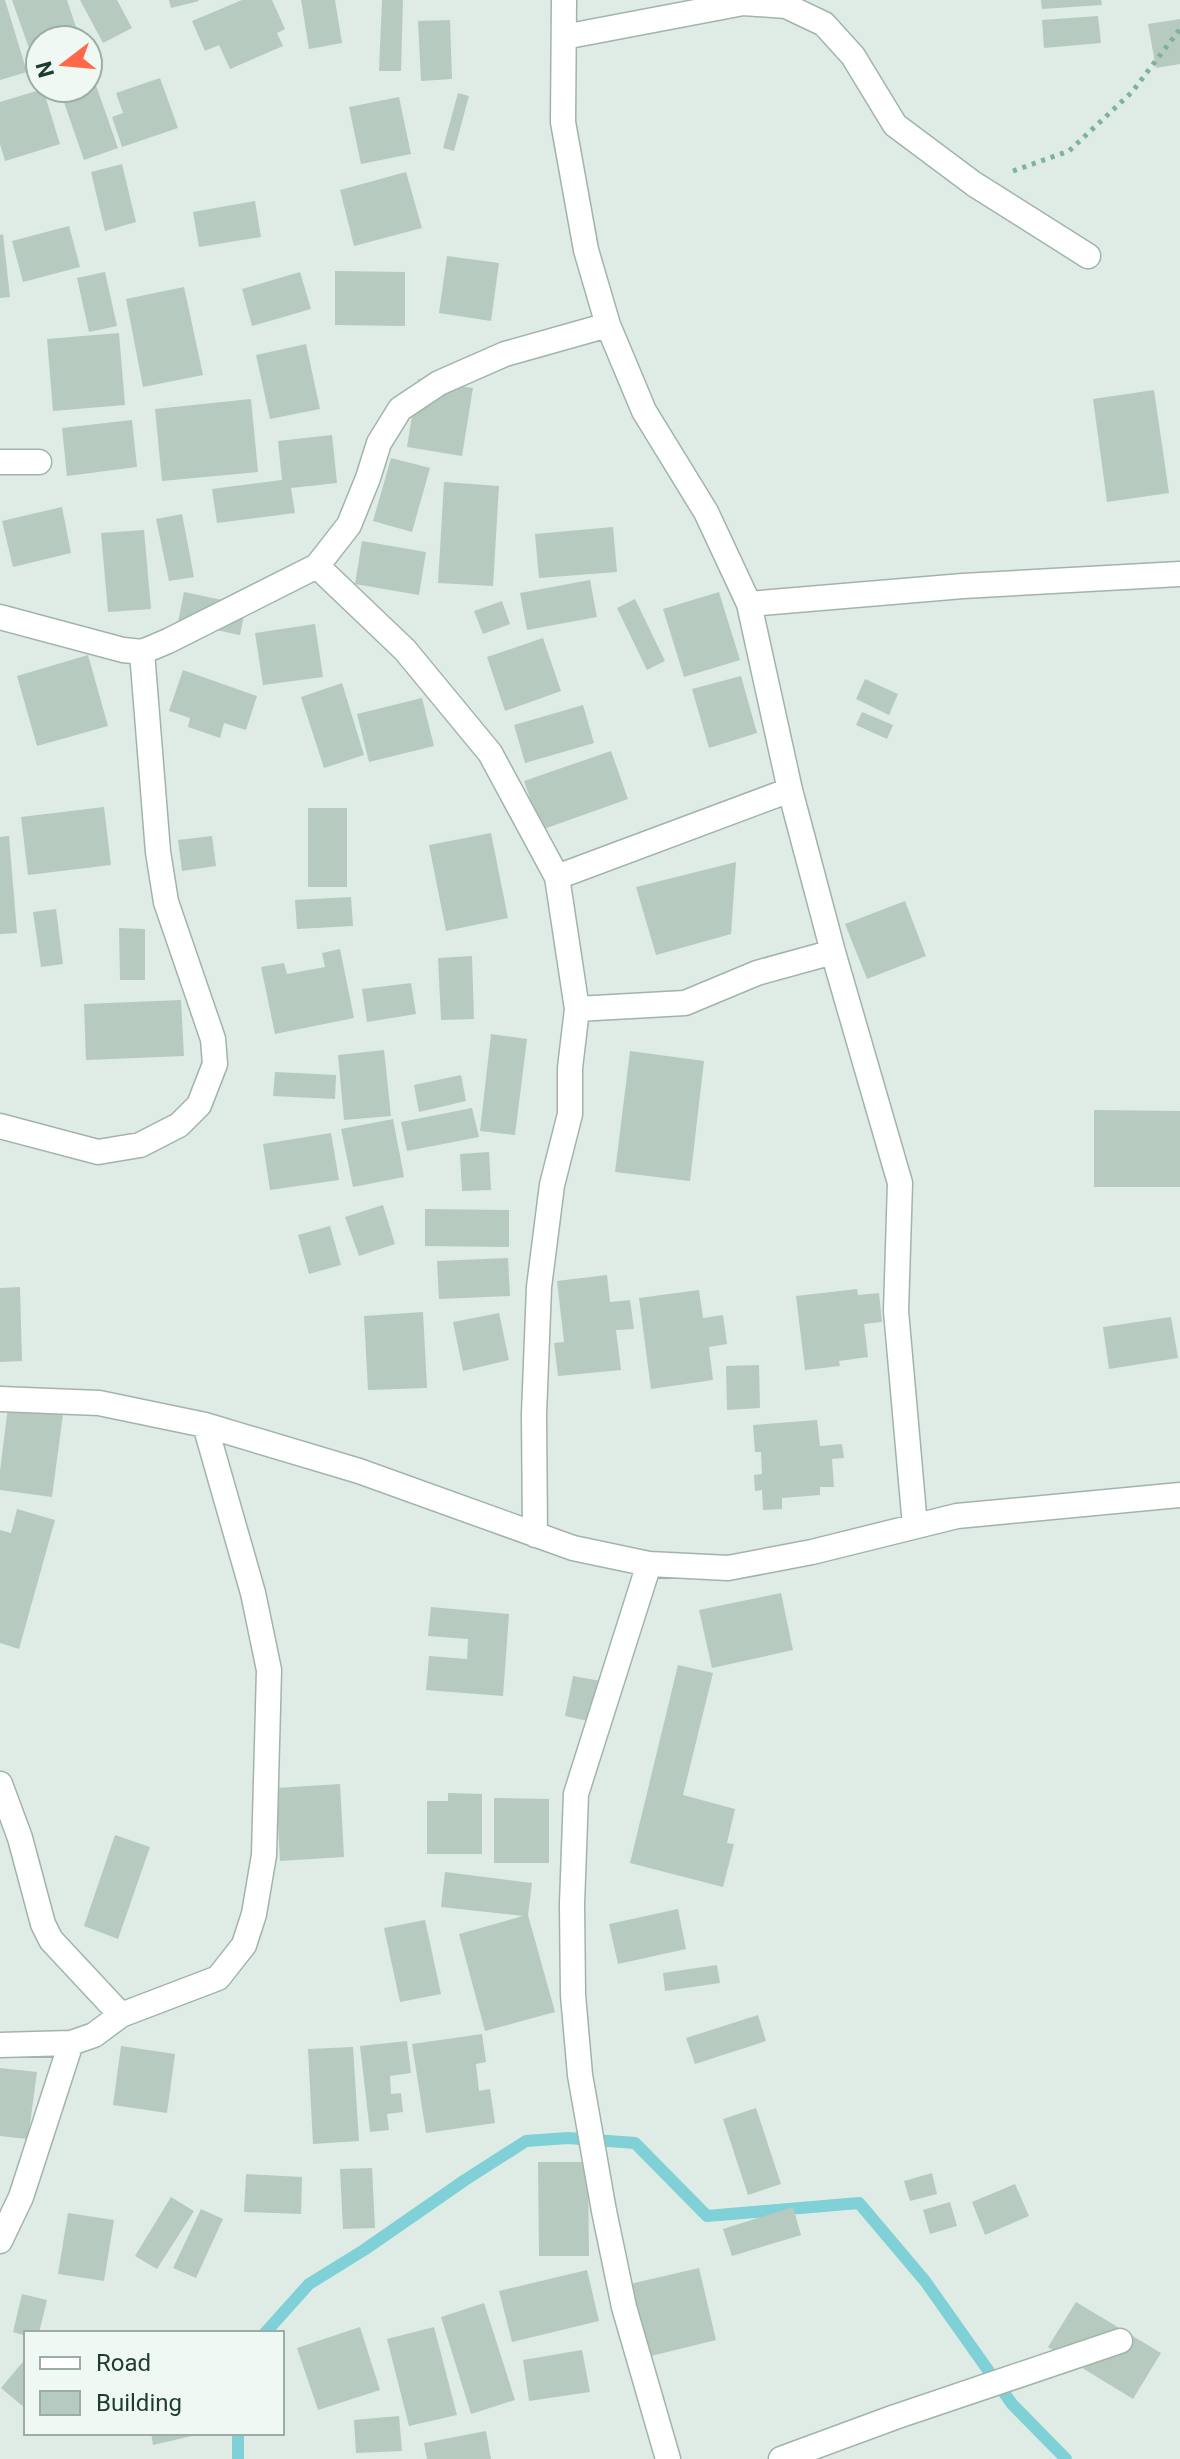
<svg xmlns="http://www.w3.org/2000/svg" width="1180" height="2459" font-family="Roboto,sans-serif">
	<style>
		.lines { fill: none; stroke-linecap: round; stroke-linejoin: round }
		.stream { stroke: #80d0d7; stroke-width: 12 }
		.building { fill: #b7cac0 }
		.minor-casing { stroke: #a1b4ac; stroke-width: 27 }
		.path { stroke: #7cb39d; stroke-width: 5; stroke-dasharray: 4 6; stroke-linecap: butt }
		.minor { stroke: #fff; stroke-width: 24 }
	</style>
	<rect width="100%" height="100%" fill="#deece5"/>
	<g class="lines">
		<path class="stream" d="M265,2333L309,2284L364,2250L465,2180L526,2141L568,2138L635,2143L707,2216L859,2203L925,2281L1012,2404L1066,2459
			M238,2433V2459"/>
	</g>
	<path class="building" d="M0,0H5L27,72L0,80Z
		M12,0H67L80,39L40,40V70L37,71Z
		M80,0H117L132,28L103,43Z
		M169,0H198L199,1L171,8Z
		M242,0H272L285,29L277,33L283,46L230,69L219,45L205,51L192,21Z
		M301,0H335L342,43L309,49Z
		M382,0H403L401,71H379Z
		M1041,0H1101L1102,5L1042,9Z
		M1098,16L1101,43L1044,48L1042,20Z
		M1180,19V64L1156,68L1148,24Z
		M450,20L452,79L421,81L418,21Z
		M91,71L118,148L84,160L59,88H88V72Z
		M160,78L178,128L122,147L112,117L123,113L116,93Z
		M43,89L60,144L5,161L0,144V102Z
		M458,93L469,96L454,151L443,148Z
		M399,97L411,154L361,164L349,107Z
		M122,164L136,222L105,231L91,172Z
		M406,172L422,228L354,246L340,190Z
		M255,201L261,237L199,247L193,212Z
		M69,226L80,267L23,282L12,241Z
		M3,234L10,297L0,298V235Z
		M447,256L499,263L491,321L439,313Z
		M335,271L405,272V326L335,325Z
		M105,272L117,326L89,332L77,278Z
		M300,272L311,309L252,326L242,289Z
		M184,287L203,375L143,387L126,299Z
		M119,333L125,405L53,411L47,339Z
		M306,344L320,409L270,419L256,355Z
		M418,379L473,388L462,456L407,447Z
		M1154,390L1169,493L1107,502L1093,399Z
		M251,399L258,472L162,481L155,409Z
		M132,420L137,467L67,476L62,428Z
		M332,435L337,483L291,488L295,513L217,523L212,489L282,480L278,441Z
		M391,458L430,468L412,532L373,521Z
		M444,482L499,486L493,586L438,583Z
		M62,507L71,553L13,567L2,521Z
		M182,514L194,577L169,581L156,519Z
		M613,527L617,572L539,578L535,534Z
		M144,530L151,609L108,612L101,533Z
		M362,541L426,552L419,595L355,584Z
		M590,580L597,617L527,630L520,593Z
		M184,592L246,605L240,635L178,622Z
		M719,592L740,660L684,677L663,609Z
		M635,599L665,661L647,670L617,608Z
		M502,601L510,624L483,634L474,611Z
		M315,624L323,677L263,685L255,633Z
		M543,638L561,691L505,711L487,657Z
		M88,655L108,726L37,746L17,676Z
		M183,670L257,696L246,730L224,723L220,738L188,727L190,718L169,711Z
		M741,676L757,733L709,748L692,689Z
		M865,679L898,694L889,715L856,699Z
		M342,683L364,755L324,768L301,697Z
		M422,698L434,746L369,762L357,714Z
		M583,705L594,743L525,763L514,725Z
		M862,712L893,725L887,739L856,725Z
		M611,751L628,799L541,830L524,781Z
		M104,807L111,865L28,875L21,817Z
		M308,808H347V887H308Z
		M491,833L508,918L446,931L429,845Z
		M9,836L17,933L0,934V837Z
		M212,836L216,866L182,871L178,840Z
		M736,862L731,934L656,955L636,887Z
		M351,897L353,926L297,929L295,900Z
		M905,901L926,956L867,979L845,924Z
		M56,909L63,964L41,967L33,912Z
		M119,928L145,929V980H120Z
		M340,949L354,1018L275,1034L261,967L284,963L287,974L325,967L322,953Z
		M472,956L474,1019L441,1020L438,958Z
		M411,983L416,1014L367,1022L362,989Z
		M181,1000L184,1056L86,1060L84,1004Z
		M491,1034L527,1039L515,1135L480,1131Z
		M384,1050L391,1116L344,1120L338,1055Z
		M630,1051L704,1061L690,1181L615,1172Z
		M275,1072L336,1075L335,1099L273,1096Z
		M461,1075L466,1101L419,1112L414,1085Z
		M472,1108L479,1137L407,1151L401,1122Z
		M1094,1110L1180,1111V1187H1094Z
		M393,1119L404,1177L353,1187L341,1129Z
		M331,1133L339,1180L270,1190L263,1144Z
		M489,1152L491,1190L462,1191L460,1154Z
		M383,1205L395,1244L359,1256L345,1217Z
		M425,1209L509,1210V1247L425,1246Z
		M330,1226L341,1265L309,1274L298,1235Z
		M508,1258L510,1296L439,1299L437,1261Z
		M607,1275L610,1302L630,1300L634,1329L616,1330L621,1370L558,1376L554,1343L564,1342L557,1281Z
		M20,1287L22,1361L0,1362V1288Z
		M857,1289L858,1295L879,1293L882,1322L864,1324L868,1357L839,1361L840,1366L805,1370L796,1296Z
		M699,1290L703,1318L723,1315L727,1344L709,1347L713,1380L651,1389L639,1298Z
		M423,1312L427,1388L368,1390L364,1316Z
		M499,1313L509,1360L463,1371L453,1322Z
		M1171,1317L1178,1358L1109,1369L1103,1327Z
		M759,1365L760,1408L727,1410L726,1366Z
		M8,1407L63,1414L52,1497L0,1490V1471Z
		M817,1420L820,1446L842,1444L844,1458L832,1459L834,1487H820V1495L782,1498V1509L763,1510L762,1490L755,1491L754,1475L762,1474L761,1452H755L753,1425Z
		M17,1509L55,1520L19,1649L0,1643V1530L11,1533Z
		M781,1593L793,1650L712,1668L699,1610Z
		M431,1607L509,1614L503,1696L426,1690L429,1656L467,1659L468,1639L428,1636Z
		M678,1665L713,1673L683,1795L735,1809L727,1843L734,1844L723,1887L630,1863Z
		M573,1676L601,1681L593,1722L565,1716Z
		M340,1784L344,1857L280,1861L276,1788Z
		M448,1793L482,1794V1854H427V1801H448Z
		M494,1798L549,1799V1863H494Z
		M115,1835L150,1847L118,1939L84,1926Z
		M445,1872L532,1883L528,1915L555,2012L485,2031L459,1934L523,1916L441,1907Z
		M678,1909L686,1949L618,1964L609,1924Z
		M425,1920L441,1994L400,2002L384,1928Z
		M717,1965L720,1983L665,1991L663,1973Z
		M758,2015L766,2041L695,2064L686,2038Z
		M482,2034L486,2062L476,2064L479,2091L490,2089L495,2123L426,2133L412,2044Z
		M407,2041L411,2073L390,2076L391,2094L401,2093L403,2112L387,2114L389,2130L370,2132L360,2046Z
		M121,2046L175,2054L167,2113L113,2105Z
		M353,2047L359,2141L313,2144L308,2049Z
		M0,2068L37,2072L28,2139L0,2136Z
		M756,2108L781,2184L748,2195L723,2119Z
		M538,2162H588L589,2256H539Z
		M372,2168L375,2228L343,2229L340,2169Z
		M932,2173L937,2194L910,2201L904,2181Z
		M246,2174L302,2177L301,2214L244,2212Z
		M1015,2184L1029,2216L985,2235L972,2202Z
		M171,2197L194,2211L157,2269L135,2256Z
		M950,2202L957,2226L930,2234L923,2210Z
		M793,2207L801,2235L732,2256L723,2229Z
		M201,2209L223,2219L196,2278L173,2268Z
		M68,2213L114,2220L104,2281L58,2274Z
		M699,2268L716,2340L647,2357L630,2284Z
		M587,2270L599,2321L512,2342L499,2291Z
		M22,2294L47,2300L39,2333H26V2336L13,2332Z
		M1076,2302L1161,2353L1133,2399L1048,2347Z
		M484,2303L515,2400L471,2414L441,2317Z
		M360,2327L380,2390L318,2410L297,2348Z
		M434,2327L457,2415L409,2426L387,2339Z
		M582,2350L590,2392L529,2401L523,2360Z
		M26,2358V2409L1,2388Z
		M399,2416L402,2451L356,2453L354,2420Z
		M486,2431L491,2459H427L424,2443Z
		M151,2433H201V2434L153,2445Z"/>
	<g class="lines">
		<g class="minor-casing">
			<path id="minor" d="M564,0L563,122L586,250L608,325L644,411L706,512L749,604L790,790L833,952L900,1183L896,1311L915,1526
				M564,37L743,3L786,6L824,24L853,56L895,125L974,184L1088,256
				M0,462H39
				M317,566L405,650L490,753L557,877L577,1009
				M749,604L963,586L1180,574
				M0,617L123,650L142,652L168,641L317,566L349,525L368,478L379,443L400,409L439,383L505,354L608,325
				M557,877L790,790
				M0,1126L98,1152L140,1145L179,1125L199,1105L215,1064L213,1039L166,902L158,852L142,652
				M0,1399L99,1403L205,1425L359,1471L573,1548L649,1564L728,1568L812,1552L957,1516L1180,1495
				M535,1535L534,1414L539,1287L552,1185L570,1114V1068L577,1009L685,1003L757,973L833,952
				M649,1564L576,1794L572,1904L573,1995L580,2075L604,2211L624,2307L668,2459
				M0,1784L20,1838L43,1924L51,1940L121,2015
				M0,2045L71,2043L94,2035L121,2015L218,1978L244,1945L254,1914L264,1855L269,1670L253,1593L205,1425
				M0,2241L21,2197L71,2043
				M781,2459L895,2417L1120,2341"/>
		</g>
		<path class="path" d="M1013,171L1069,151L1132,92L1180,29"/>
		<use href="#minor" class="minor"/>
	</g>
	<rect x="24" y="2331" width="260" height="104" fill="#eff8f3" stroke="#9bada6" stroke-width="2"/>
	<rect x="40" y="2357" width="40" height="12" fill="#ffffff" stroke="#9bada6" stroke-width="2"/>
	<text x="96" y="2371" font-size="24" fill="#1e3d32">Road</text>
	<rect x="40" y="2391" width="40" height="24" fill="#b7cac0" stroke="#9bada6" stroke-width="2"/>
	<text x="96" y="2411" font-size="24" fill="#1e3d32">Building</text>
	<g transform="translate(64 64) rotate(254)"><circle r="38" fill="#eff8f3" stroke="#9bada6" stroke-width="2"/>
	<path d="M0-6L14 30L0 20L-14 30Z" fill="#ff6949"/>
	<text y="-12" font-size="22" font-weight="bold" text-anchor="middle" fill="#1e3d32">N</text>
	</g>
</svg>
